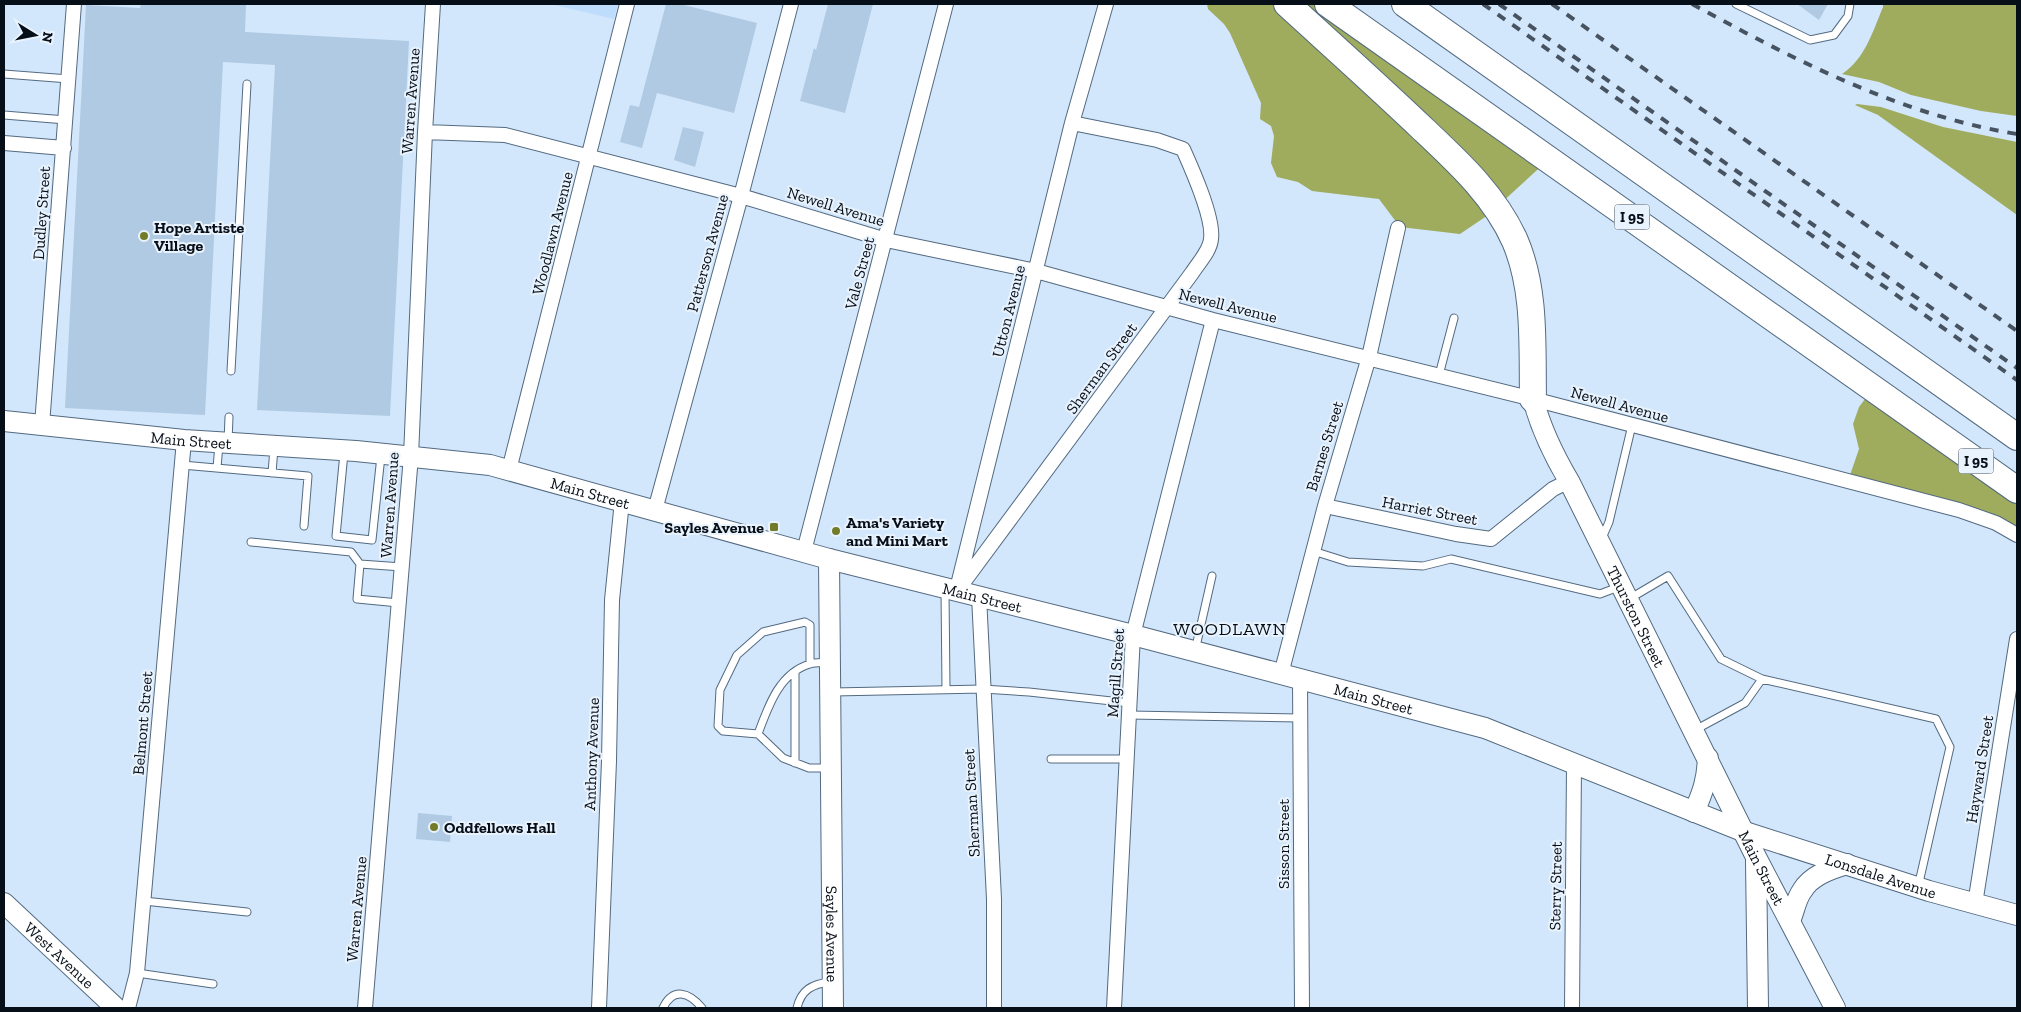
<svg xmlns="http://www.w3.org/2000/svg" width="2021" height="1012" font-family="'Zilla Slab',serif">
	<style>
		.built { fill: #beddfd }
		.forest { fill: #9fab5d }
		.building { fill: #b0cae3 }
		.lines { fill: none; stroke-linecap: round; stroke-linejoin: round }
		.lane-casing { stroke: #536a80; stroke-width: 9 }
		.street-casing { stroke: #536a80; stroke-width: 16 }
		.secondary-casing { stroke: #536a80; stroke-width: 22 }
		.highway-casing { stroke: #536a80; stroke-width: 28 }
		.lane { stroke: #fff; stroke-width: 7 }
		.street { stroke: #fff; stroke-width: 14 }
		.secondary { stroke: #fff; stroke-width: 20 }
		.highway { stroke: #fff; stroke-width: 26 }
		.rail { stroke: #475360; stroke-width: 4; stroke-dasharray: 9 9; stroke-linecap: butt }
		.poi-dot { fill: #727c28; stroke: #e9f3fe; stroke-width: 2 }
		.labels { text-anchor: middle; stroke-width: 4; stroke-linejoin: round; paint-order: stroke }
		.shield { fill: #e9f3fe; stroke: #4a535c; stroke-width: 1 }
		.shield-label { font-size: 15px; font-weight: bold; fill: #060e17 }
		.street-label { font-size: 16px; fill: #060e17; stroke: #e9f3fe }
		.poi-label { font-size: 16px; font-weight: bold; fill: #060e17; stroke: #e9f3fe; text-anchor: start }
		.neighbourhood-label { font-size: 18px; letter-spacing: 1px; fill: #060e17; stroke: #e9f3fe }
	</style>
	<rect width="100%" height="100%" fill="#d2e7fc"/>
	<path class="built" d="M550,4H618L614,19Z"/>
	<path class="forest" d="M1207,4H1331L1548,160L1500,204L1497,209L1460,234L1400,227L1379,199L1312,191L1298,182L1277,177L1271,163L1274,136L1271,126L1260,119L1261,103L1230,33L1224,24L1208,9Z
		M1883,4H2017V116L1981,111L1911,95L1879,82L1842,74C1865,59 1873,31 1883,7Z
		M1857,104L1881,107L1943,127L2017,142V215L1878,115L1855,105Z
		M1871,391L2017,491V538L2004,530L1849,478L1859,449L1853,424L1859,407Z"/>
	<path class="building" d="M141,4H246L245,32L409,41L390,416L257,410L275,65L223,62L205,415L65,408L86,5L140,8Z
		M666,4H680L757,23L734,113L657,93L642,148L620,142L630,105L639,107Z
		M828,4H873L845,113L800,101L814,48L816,50Z
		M1797,4H1828L1819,20Z
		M683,127L704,132L695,167L674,160Z
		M418,813L452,816L450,842L416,839Z"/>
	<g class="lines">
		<g class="lane-casing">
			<path id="lane" d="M1736,4L1810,40L1834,35L1848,16L1850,4
				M4,74L69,79
				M4,115L66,120
				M231,371L247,84
				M1439,375L1454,318
				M228,442L229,417
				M344,453L336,536L372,540L381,456
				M182,465L308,476L304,526
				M217,468L219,444
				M272,473L274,448
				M1602,538L1609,522L1632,425
				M251,542L351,552L360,564L357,599L399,603
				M1313,551L1348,562L1423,566L1451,559L1600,594L1621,586
				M360,564L402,567
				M945,591L946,689
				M1629,599L1668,576L1721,659L1762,679
				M1195,651L1212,576
				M810,664V625L805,622L763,632L737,655L720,690L718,726L723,731L758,734L783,758L809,768H830
				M833,692L983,689L1029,692L1130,703
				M1129,715L1300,718
				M1695,730L1745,703L1762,679L1936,719L1950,747L1918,887
				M758,734C768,707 779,673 810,664C816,662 824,663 830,662
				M1051,759H1127
				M795,763V672
				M144,901L247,912
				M137,973L213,984
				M663,1008C673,987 689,992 702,1008
				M797,1008C801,990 812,984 830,982"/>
		</g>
		<g class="street-casing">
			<path id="street" d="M425,132L505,135L741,196L886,240L1036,271L1213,320L1533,399L1959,510L1996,523L2017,535
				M4,143L64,148
				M42,425L74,4
				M509,470L627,4
				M1325,506L1456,534L1491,539L1553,489L1569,481
				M655,510L741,196L791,4
				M804,551L946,4
				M958,585L1072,123L1106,4
				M957,591L1192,273C1199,262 1210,251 1211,239C1214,218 1192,169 1183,149L1157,140L1072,123
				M979,596L994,899V1008
				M1281,674L1325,506L1369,357L1398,228
				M1300,679L1302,1008
				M1975,904L2017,639
				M128,1008L137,973L184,440
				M365,1008L411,456L425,132L433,4
				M599,1008L609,761L612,600L622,501
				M1114,1008L1133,635L1213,320
				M1572,1008L1574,765"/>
		</g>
		<g class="secondary-casing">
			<g id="secondary">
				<path id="s1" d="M1533,399C1541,429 1553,454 1569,481L1756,857L1835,1008"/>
				<path id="s2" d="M4,421L184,440L356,451L490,465L829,559L1133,635L1485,728L1745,832L1929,891L2017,915"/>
				<path id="s3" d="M829,559L833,1008"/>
				<path d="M1694,812C1703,792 1707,780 1708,758"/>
				<path d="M1756,861L1758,1008"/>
				<path id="s4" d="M4,903L116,1008"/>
				<path d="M1790,921C1794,912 1796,899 1802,891C1811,875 1831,869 1847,864"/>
			</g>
		</g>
		<g class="highway-casing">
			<path id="highway" d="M1287,4C1333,46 1379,87 1424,130C1459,163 1495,196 1515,241C1536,290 1532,346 1533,399
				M1328,4L2017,490
				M1405,4L2017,437"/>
		</g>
		<use href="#lane" class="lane"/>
		<use href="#street" class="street"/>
		<use href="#secondary" class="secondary"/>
		<use href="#highway" class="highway"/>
		<path class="rail" d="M1483,4L2017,380
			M1499,4L2017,368
			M1552,4L2017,331
			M1692,4C1795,60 1900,115 2017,134"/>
	</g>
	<g class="poi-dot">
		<circle cx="144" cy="236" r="5"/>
		<rect x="769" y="522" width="10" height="10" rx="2.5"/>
		<circle cx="836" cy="531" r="5"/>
		<circle cx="434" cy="827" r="5"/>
	</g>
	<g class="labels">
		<g class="shield">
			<rect x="1614.5" y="204.5" width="35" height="25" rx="4"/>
			<rect x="1958.5" y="448.5" width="35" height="25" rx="4"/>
		</g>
		<g class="shield-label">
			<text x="1632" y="222">I 95</text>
			<text x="1976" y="466">I 95</text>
		</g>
		<g class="street-label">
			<text transform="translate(410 101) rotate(-86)" y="6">Warren Avenue</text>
			<text transform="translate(836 206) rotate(17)" y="6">Newell Avenue</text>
			<text transform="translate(41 213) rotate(-86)" y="6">Dudley Street</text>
			<text transform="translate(552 233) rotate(-76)" y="6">Woodlawn Avenue</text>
			<text transform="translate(707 253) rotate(-75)" y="6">Patterson Avenue</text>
			<text transform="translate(859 273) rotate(-75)" y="6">Vale Street</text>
			<text transform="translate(1228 305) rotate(14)" y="6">Newell Avenue</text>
			<text transform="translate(1008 311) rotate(-76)" y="6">Utton Avenue</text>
			<text transform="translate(1101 368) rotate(-54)" y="6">Sherman Street</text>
			<text transform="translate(1620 404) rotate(15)" y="6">Newell Avenue</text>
			<text dy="6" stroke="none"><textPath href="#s2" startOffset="188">Main Street</textPath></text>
			<text transform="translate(1324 446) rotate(-73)" y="6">Barnes Street</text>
			<text dy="6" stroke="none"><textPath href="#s2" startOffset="592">Main Street</textPath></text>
			<text transform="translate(389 505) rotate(-86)" y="6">Warren Avenue</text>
			<text transform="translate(1430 510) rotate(11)" y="6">Harriet Street</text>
			<text dy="6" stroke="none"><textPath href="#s2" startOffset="998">Main Street</textPath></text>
			<text dy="6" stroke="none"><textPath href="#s1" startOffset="241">Thurston Street</textPath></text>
			<text transform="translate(1115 673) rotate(-86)" y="6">Magill Street</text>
			<text dy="6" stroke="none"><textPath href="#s2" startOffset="1402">Main Street</textPath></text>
			<text transform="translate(142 723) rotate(-85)" y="6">Belmont Street</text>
			<text transform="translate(591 754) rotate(-88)" y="6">Anthony Avenue</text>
			<text transform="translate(1979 769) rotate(-81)" y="6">Hayward Street</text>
			<text transform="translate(971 803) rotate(-93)" y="6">Sherman Street</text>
			<text transform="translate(1283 844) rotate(-90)" y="6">Sisson Street</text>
			<text dy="6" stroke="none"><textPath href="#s1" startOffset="522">Main Street</textPath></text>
			<text dy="6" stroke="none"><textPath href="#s2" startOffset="1940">Lonsdale Avenue</textPath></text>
			<text transform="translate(1555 886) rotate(-89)" y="6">Sterry Street</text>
			<text transform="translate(356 909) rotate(-85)" y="6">Warren Avenue</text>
			<text dy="6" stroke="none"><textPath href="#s3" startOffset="375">Sayles Avenue</textPath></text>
			<text dy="6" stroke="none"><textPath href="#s4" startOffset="76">West Avenue</textPath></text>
		</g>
		<g class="poi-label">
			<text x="154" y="233">Hope Artiste<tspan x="154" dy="18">Village</tspan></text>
			<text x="846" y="528">Ama's Variety<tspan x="846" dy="18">and Mini Mart</tspan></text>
			<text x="764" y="533" text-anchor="end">Sayles Avenue</text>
			<text x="444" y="833">Oddfellows Hall</text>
		</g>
		<g class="neighbourhood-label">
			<text x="1230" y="635">WOODLAWN</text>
		</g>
	</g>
	<rect width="2021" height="1012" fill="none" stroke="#060e17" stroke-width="10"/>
	<g transform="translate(35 35) rotate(100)" stroke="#e9f3fe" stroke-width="4" paint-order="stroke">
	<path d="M0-4L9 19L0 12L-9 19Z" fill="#060e17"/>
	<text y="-8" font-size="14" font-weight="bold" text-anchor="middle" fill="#060e17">N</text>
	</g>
</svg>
